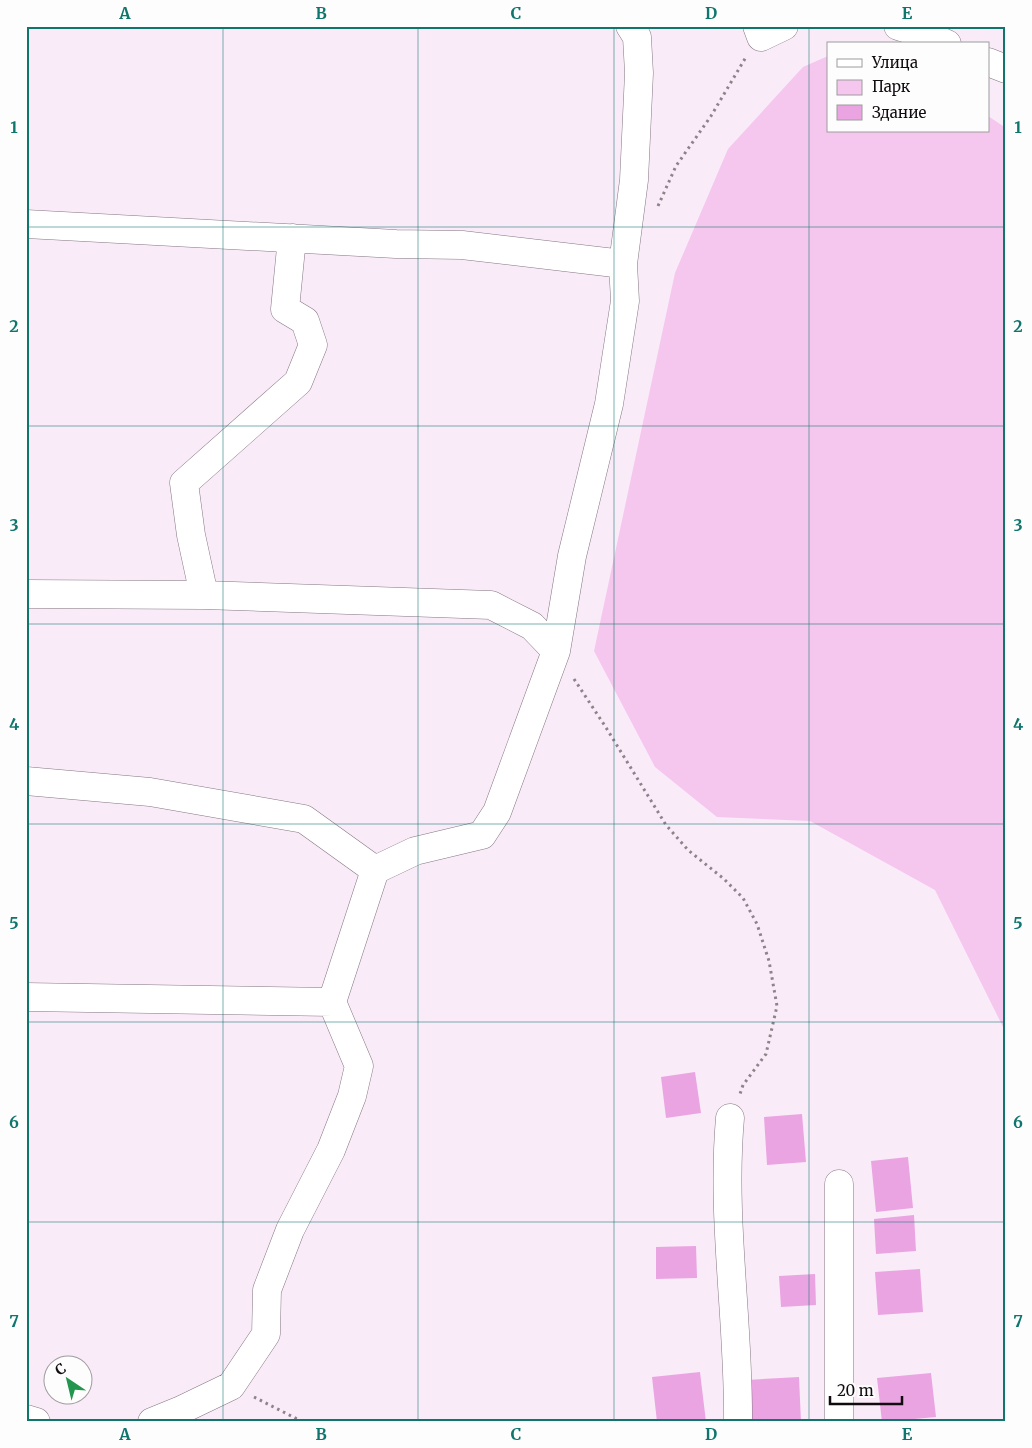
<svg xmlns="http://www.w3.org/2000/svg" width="1032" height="1448" font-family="Merriweather,serif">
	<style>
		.green { fill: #f5c6ee }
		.building { fill: #eba4e2 }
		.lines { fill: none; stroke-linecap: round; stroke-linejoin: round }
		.minor-casing { stroke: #847782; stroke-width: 29 }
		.path { stroke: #8d838b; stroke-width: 3; stroke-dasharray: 2.5 4; stroke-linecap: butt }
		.minor { stroke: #fff; stroke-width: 28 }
		.grid { fill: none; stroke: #0f766e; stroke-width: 1; stroke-opacity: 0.55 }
		.neatline { fill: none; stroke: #0f766e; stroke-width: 2 }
		.grid-label { font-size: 16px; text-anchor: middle; font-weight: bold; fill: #0f766e }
	</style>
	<rect width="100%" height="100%" fill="#faebf8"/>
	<path class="green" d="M828,56V131H988V116L1006,128V1033L935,890L810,821L717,817L655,767L594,651L675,273L728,149L803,67Z"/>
	<path class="building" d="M695,1072L701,1113L666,1118L661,1077Z
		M802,1114L806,1162L767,1165L764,1117Z
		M908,1157L913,1208L876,1212L871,1161Z
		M914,1215L916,1251L876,1254L874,1219Z
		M696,1246L697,1278L656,1279V1247Z
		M920,1269L923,1312L878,1315L875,1272Z
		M815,1274L816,1305L781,1307L779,1276Z
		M700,1372L706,1422H657L652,1377Z
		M931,1373L936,1417L882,1422L877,1378Z
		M799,1377L801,1422H748L746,1380Z"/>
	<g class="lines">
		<g class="minor-casing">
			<path id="minor" d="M757,26L761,37L784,26
				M898,26L929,36L947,44
				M988,62L1006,69
				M26,224L396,244L462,245L623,264
				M26,594L204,595L491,605L532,626L556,651
				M204,595L191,535L184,483L298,382L313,345L305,321L285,309L292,238
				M26,781L150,792L304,819L375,870L415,851L482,835L497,812L556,651L572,556L609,404L625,301L623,264L634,180L639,73L637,37L630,26
				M26,997L332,1002
				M730,1118C721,1219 739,1320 738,1422
				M839,1184V1422
				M26,1419L36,1422
				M152,1422L179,1411L231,1386L266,1334L267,1290L290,1230L331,1150L352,1096L359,1066L332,1002L375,870"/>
		</g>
		<path class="path" d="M658,206L676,166L711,116L746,57
			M574,679L605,726L666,825L688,850L724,879L743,898L757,924L769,961L777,1006L766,1054L743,1085L740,1094
			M254,1397L303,1422"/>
		<use href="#minor" class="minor"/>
	</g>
	<path class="grid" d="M223,26V1422M418,26V1422M614,26V1422M809,26V1422M26,227H1006M26,426H1006M26,624H1006M26,824H1006M26,1022H1006M26,1222H1006"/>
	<rect width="1032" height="1448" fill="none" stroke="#fdfdfd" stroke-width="55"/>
	<rect x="827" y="42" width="162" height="90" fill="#fdfdfd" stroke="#9e9c9e"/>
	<rect x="837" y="59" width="25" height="8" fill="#ffffff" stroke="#9e9c9e"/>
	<text x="872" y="68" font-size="15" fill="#100b0f">Улица</text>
	<rect x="837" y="80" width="25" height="15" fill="#f5c6ee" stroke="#9e9c9e"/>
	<text x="872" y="92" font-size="15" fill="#100b0f">Парк</text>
	<rect x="837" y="105" width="25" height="15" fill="#eba4e2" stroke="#9e9c9e"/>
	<text x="872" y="118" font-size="15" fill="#100b0f">Здание</text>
	<g transform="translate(68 1380) rotate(325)"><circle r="24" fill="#fdfdfd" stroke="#9e9c9e"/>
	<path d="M0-4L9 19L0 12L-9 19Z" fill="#24954e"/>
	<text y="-8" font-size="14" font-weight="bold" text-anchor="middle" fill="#100b0f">С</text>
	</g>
	<path d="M830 1396v8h72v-8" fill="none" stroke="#100b0f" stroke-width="2.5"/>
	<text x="837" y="1396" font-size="15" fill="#100b0f" stroke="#fdfdfd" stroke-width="4" paint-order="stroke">20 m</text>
	<rect x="28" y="28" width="976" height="1392" class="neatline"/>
	<g class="grid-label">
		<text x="125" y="19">A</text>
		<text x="321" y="19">B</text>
		<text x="516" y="19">C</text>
		<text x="711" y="19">D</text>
		<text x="907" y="19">E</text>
		<text x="14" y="133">1</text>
		<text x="1018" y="133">1</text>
		<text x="14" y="332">2</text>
		<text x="1018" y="332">2</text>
		<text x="14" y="531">3</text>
		<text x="1018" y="531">3</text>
		<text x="14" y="730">4</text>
		<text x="1018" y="730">4</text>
		<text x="14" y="929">5</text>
		<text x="1018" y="929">5</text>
		<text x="14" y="1128">6</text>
		<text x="1018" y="1128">6</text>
		<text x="14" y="1327">7</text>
		<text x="1018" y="1327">7</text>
		<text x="125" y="1440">A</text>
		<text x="321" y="1440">B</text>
		<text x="516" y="1440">C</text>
		<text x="711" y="1440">D</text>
		<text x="907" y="1440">E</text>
	</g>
</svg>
